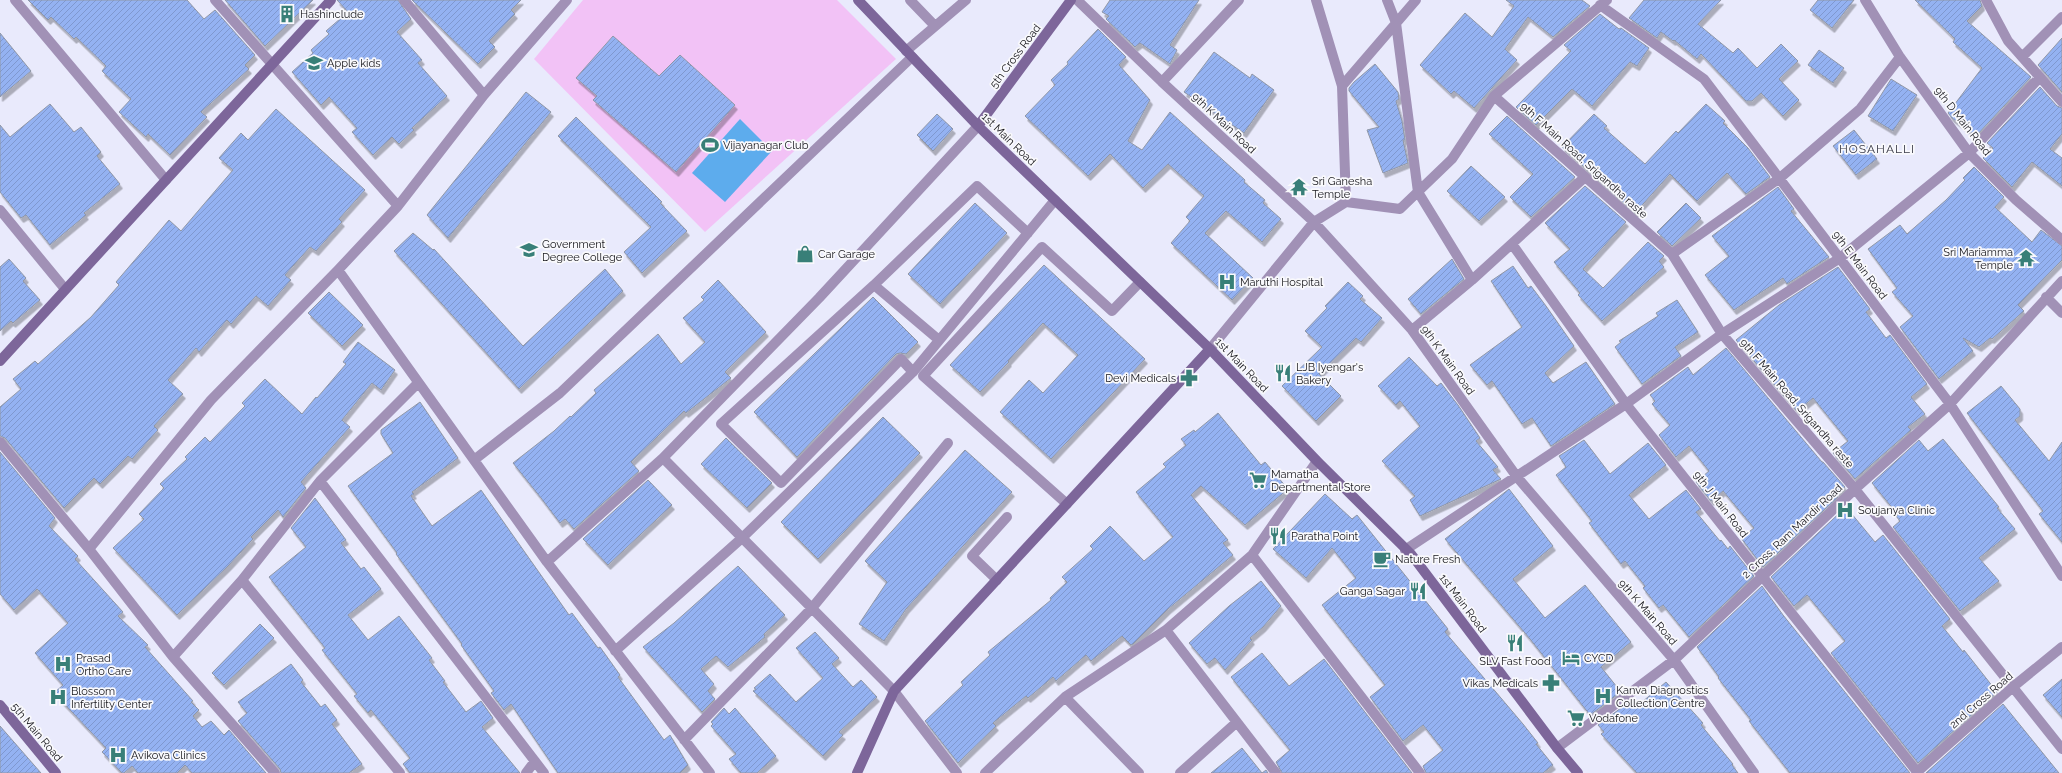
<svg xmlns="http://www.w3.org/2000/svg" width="2062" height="773" font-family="Raleway,sans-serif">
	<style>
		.grass { fill: #f2c2f6 }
		.water { fill: #5daced }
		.building { fill: url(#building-hatch); stroke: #9097a6; filter: url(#shadow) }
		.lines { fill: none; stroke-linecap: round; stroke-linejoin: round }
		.lane { stroke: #a191b6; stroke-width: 10 }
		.street { stroke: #a191b6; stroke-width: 10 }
		.secondary { stroke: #7d669a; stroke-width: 10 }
		.labels { text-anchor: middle; stroke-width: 3.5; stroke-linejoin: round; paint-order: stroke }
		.poi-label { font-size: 11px; fill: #16161c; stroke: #f9f9fc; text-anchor: start }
		.street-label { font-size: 11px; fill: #16161c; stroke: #f9f9fc }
		.neighbourhood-label { font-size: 12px; letter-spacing: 1px; fill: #383946; stroke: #f9f9fc }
	</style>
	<defs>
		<pattern id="building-hatch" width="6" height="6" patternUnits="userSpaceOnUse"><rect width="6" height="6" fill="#94b2f2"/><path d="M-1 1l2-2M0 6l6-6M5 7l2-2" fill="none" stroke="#7f98cf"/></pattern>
		<filter id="shadow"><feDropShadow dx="2.5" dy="4.5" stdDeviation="0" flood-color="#0004"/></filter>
	</defs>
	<rect width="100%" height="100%" fill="#e9eafc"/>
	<path class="grass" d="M583,0H837L896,59L705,232L534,59Z"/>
	<path class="water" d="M740,119L772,151L725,202L692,173Z"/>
	<path class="building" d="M28,0H187L204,19L215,10L255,55L245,65L249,69L201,112L207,117L170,155L148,134L146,137L119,112L131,99L102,71L106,66L76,37L74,39L51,17L48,20Z
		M225,0H313L265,46Z
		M337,0H398L411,19L397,32L422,60L418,63L447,96L412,128L414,130L399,144L392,137L373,155L352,132L357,128L329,97L321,105L292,72L313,53L311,50L329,34L326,31L348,12Z
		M412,0H521L511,10L515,14L489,41L495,47L478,64Z
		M1110,0H1199L1170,45L1177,50L1170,64L1140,43L1135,47L1106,19L1109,16L1102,12Z
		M1506,0H1582L1590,6L1553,37L1528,17L1505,49L1517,60L1474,108L1454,91L1451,94L1420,65L1465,13L1492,37L1514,6Z
		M1644,0H1721L1698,24L1733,53L1738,48L1757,68L1781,44L1798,61L1779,79L1799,100L1783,116L1761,93L1752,101H1746L1701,54L1697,59L1674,40L1673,41L1661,32L1657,38L1629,18Z
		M1818,0H1854L1832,28L1810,10Z
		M1915,0H1980L1982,6L1967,21L2031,77L1976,136L1952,118L1948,113L1982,68L1953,42L1955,39Z
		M1600,14L1619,29L1621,28L1649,48L1637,66L1630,62L1592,106L1572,89L1536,125L1516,107L1571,51L1564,45Z
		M1098,29L1126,57L1119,65L1150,100L1128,141L1142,150L1170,112L1245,180L1244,182L1265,200L1263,203L1281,219L1262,242L1226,211L1205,233L1253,278L1232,300L1171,243L1190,221L1186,217L1204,196L1168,164L1143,188L1110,154L1088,176L1025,116L1055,85L1051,80L1068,64L1067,62Z
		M0,33L31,71L0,97Z
		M613,36L659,76L680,55L735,105L676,172L593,100L597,96L576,78Z
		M2062,38V92L2038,65Z
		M1819,50L1844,68L1833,83L1808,65Z
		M1214,52L1250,78L1252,74L1274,90L1244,133L1184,92Z
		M1375,64L1398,92L1399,99L1396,101L1402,121L1405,140H1403L1408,163L1383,173L1367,130L1379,127L1349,91V88L1354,82Z
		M1891,79L1917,95L1893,131L1868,116Z
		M2040,87L2057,106L2062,108V134L2050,149L2062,158V186L2032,162L2012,187L1983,158L1993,148L1987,143Z
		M526,92L551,112L448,238L427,215Z
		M50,104L74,132L81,127L101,152L97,156L120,184L84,213L86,215L50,245L26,215L21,218L0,192V125L10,137Z
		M1706,104L1725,121L1723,123L1748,148L1770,177L1746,194L1727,173L1697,201L1670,174L1635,213L1562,147L1594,114L1607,126L1604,128L1645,164L1676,131L1678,133Z
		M276,109L365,190L339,219L342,222L316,251L310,247L285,275L291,280L268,306L256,296L231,324L227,320L199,352L196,348L168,380L183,394L154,426L158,430L132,459L128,456L100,484L94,478L64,508L5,438L0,436V407L21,389L13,379L35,361L38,364L91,317L119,285L116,282L169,220L181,231L233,170L219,158L241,133L248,140Z
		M937,114L953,129L933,151L917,135Z
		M1507,116L1575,177L1531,217L1510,197L1533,174L1489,134Z
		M576,117L662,202L660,203L687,231L642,273L624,252L651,227L558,136Z
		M1854,130L1877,159L1856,175L1833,146Z
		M1471,166L1505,197L1479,221L1447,191Z
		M1974,167L2004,197L1995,207L2032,242L2041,230L2062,246V260L2018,305L2024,311L1992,339L1990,338L1979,347L1963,338L1973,351L1939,379L1900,327L1913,316L1892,292L1897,288L1868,249L1900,225L1907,234L1946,200L1965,180L1963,178Z
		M1585,186L1626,222L1583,269L1603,288L1648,242L1664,256L1659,261L1664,267L1602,321L1578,295L1580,293L1554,262L1570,249L1545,223Z
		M1778,187L1794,209L1791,211L1829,257L1787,284L1783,278L1734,310L1705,275L1729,256L1712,236Z
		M975,203L1007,233L940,304L908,274Z
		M1686,203L1701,218L1672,246L1657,232Z
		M413,233L433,250L434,249L523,346L605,269L623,291L519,389L394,251Z
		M9,259L26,278L23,281L40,300L13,323L11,321L0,331V267Z
		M1452,259L1464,279L1421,314L1408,299Z
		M1044,265L1145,359L1051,459L1000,412L1029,380L1043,393L1078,355L1043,323L1008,361L1009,362L980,392L950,365Z
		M1513,266L1528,288L1531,286L1546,306L1574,346L1545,373L1553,383L1586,362L1615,404L1551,446L1532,418L1522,424L1492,381L1487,385L1470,365L1522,327L1491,281Z
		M1838,267L1870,309L1866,312L1886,338L1890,335L1927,384L1911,397L1925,414L1908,427L1911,430L1855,479L1833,453L1848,441L1813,398L1797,411L1736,340L1779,305Z
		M718,280L766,332L725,372L731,378L686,413L684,411L631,462L639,471L574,529L565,519L560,523L541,498L513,463L554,431L570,416L571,417L596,393L594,390L658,334L681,364L705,342L683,318L704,300L701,297Z
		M1348,282L1363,296L1360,299L1382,318L1361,342L1356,338L1319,374L1341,396L1316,421L1282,386L1322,347L1305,331L1327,308L1325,306Z
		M329,292L363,325L342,346L308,313Z
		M873,297L918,342L906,354L900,353L896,354L797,457L754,412Z
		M1677,300L1698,332L1675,347L1681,356L1642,384L1615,347L1621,342L1619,341L1658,316L1656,313Z
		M358,342L395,370L381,390L372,383L342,420L350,427L301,482L306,488L283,517L278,510L251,537L253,539L228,566L177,615L113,548L144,519L139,514L164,488L160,484L187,459L185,457L205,437L210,442L245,406L242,403L265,379L302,414L316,397L317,398L346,364L343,362Z
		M1726,348L1822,462H1823L1845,487L1836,494L1838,497L1763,567L1741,538L1754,528L1723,491L1711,501L1696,482L1709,471L1689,446L1676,457L1659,435L1670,425L1652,404L1655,401L1650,395L1688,367L1693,375Z
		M1409,357L1437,386L1441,383L1458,405L1480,438L1476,441L1498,467L1493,470L1501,479L1420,516L1410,500L1415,496L1382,461L1420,426L1400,401L1396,405L1378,386Z
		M2001,386L2020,409V416L2015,420L2049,461L2062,442V542L2039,514L2043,511L1967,413Z
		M420,402L458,458L412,492L414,494L411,496L432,526L481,490L569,615L572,613L598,648L600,647L620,675L618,677L664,740L670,735L688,765L680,773H558L511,704L504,710L491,693L494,691L461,645L462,644L396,554L397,553L348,486L393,453L381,434V430Z
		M1218,413L1261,465L1265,462L1288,489L1245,525L1201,486L1191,495L1228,540L1223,543L1233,555L1168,609L1133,644L1131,645L1122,636L1091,661L1086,655L1056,681L1053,677L1028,698L1026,696L993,723L996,726L958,763L925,721L963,685L961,682L990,655L988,652L1051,600L1050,598L1067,582L1062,577L1093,549L1090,546L1110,526L1144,561L1173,537L1136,492L1166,467L1163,464L1186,445L1181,439L1194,430L1195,432Z
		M883,417L920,453L818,559L781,522Z
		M726,438L772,483L747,508L701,464Z
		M1943,439L1999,507L1997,508L2015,529L1979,558L1999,581L1960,611L1893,527L1900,521L1896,516L1898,515L1872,483L1919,440L1928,451Z
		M1584,440L1610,474L1648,443L1666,465L1629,495L1649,519L1686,490L1701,509L1696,512L1720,541L1721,540L1728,549L1730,546L1754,576L1689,637L1663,605L1659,608L1643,588L1645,586L1625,561L1621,564L1589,523L1592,521L1556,475L1566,467L1559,456Z
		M965,450L1012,492L906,609L884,641L859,624L887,582L865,561Z
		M0,452L55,518L49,526L78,556L75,559L123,612L118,616L148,645L145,647L193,701L191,702L199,710L193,716L202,727L211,721L224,735L229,730L266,773H192L185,765L177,773H138L132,766L124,773H122L102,752L106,748L54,693L63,685L35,653L68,623L37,589L14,610L0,594Z
		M648,480L672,505L608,565L583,539Z
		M1509,489L1553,546L1513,579L1545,618L1585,585L1631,642L1601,667L1621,692L1590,715L1530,639L1445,539Z
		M1325,494L1352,519L1357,515L1448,629L1445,632L1523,724L1538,743L1536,744L1553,765L1543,773H1426L1423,766L1443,750L1423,725L1403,741L1370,697L1385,685L1322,605L1356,578L1332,548L1306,578L1273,549Z
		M315,498L346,540L341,543L361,569L364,567L381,589L348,615L368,640L399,616L432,658L429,660L445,681L443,682L466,712L481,701L493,718L482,727L520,773H410L403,764L410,758L371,710L368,713L354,696L357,694L322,650L325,648L269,577L306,547L291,528Z
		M1846,507L1875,542L1883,535L1950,619L1942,626L1963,652L1964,650L1997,692L1918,763L1831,653L1845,641L1807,595L1794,606L1771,577Z
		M738,566L785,615L764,634L765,637L728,667L716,656L701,669L714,684L708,691L715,699L702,712L643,647L674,623Z
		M1261,581L1281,606L1263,627L1250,638L1252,640L1225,670L1215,658L1207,664L1189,643L1229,606Z
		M1762,586L1783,615L1910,773H1790L1749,721L1751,720L1718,678L1719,677L1697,647Z
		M260,624L274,638L224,685L212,673Z
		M815,632L839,658L832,664L853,687L861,680L877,697L839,732L843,735L823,756L753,691L756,689L754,688L770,674L796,702L823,678L796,648Z
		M1262,653L1289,686L1324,659L1412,773H1282L1276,762L1290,750L1231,677Z
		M291,664L303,680L301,682L321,707L325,704L337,720L332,724L362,764L349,773H281L280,769L238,721L247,713L238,702Z
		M2062,679V717L2043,695Z
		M1666,682L1703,723L1701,725L1733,764L1732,765L1738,773H1637L1601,734L1604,732L1598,725L1629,702L1634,708L1636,707Z
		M2003,704L2059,773H1926Z
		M724,708L729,714L735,708L776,756L757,773H741L729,759L736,754L711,726L713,724L711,722Z
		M0,726L41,773H0Z
		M1242,748L1262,773L1266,770L1268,773H1211Z"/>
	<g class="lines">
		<path class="lane" d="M874,285L939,340
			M913,372L901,359L781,483L721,424L874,285L977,186L1028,233
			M1067,504L923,376L1042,247L1112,311L1140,282
			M742,538L913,372L1055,200
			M997,580L972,556L1007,517"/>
		<path class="street" d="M15,0L166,180
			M215,0L398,206
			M404,0L484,95
			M910,0L935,26
			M1077,0L1162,82L1314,222L1412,330L1517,477L1674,660L1754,773
			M1387,0L1396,23L1418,192L1472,280
			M1865,0L1900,57L1969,153L2016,200L2062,240
			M1986,0L2008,41L2062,102
			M1600,5L1704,79L1950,404L2062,576
			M906,51L966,0
			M2022,57L2062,17
			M1162,82L1239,0
			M1342,86L1416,0
			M1494,96L1672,254L1722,334L1855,489L2062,749
			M1346,202L1400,209L1452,159L1494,96L1607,0
			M0,210L65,289
			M1512,244L1626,404L1918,773
			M1672,254L1780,178L1860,109L1900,57
			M338,270L547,562L710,773
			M2046,297L2062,313
			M1412,330L1472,280L1585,177
			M1210,349L1314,222L1346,202L1342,86L1316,0
			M0,442L89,549L173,657L275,773
			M663,458L894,691L957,773
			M474,460L560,393L912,57L913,58
			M320,481L544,773
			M89,549L211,400L338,270L398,206L484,95L567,0
			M1405,550L1626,404L1722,334L1840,258L1969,153L2040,77
			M1252,555L1420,773
			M547,562L663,458L819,298L978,126
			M242,580L400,773
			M1166,630L1276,773
			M615,651L742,538
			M173,657L242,580L320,481L418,383
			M1065,697L1139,773
			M684,740L812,608L948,443
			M1557,748L1674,660L1855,489L1950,404L2062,281
			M526,773L535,761
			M985,773L1065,697L1166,630L1252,555L1317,461
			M1180,773L1237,722
			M1916,773L2014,686L2062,647"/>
		<path class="secondary" d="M858,0L978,126L1210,349L1317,461L1411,554L1557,748L1578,773
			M978,126L1071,0
			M0,361L331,0
			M0,705L56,773
			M857,773L894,691L1210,349"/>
	</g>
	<defs>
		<g id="building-bare" transform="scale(1.38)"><path d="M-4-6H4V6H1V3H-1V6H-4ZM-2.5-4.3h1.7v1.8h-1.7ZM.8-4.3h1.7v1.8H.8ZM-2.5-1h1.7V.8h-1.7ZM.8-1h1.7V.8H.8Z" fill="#387f78" stroke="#f9f9fc" stroke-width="2.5" paint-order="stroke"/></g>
		<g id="school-bare" transform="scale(1.38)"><path d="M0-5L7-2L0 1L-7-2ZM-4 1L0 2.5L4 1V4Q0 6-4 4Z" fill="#387f78" stroke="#f9f9fc" stroke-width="2.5" paint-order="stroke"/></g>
		<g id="stadium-bare" transform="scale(1.38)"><path d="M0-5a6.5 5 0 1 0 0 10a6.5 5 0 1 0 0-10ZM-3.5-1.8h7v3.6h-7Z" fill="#387f78" stroke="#f9f9fc" stroke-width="2.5" paint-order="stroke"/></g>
		<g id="temple-bare" transform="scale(1.38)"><path d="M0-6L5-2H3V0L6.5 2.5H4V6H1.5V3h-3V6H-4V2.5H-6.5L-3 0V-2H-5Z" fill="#387f78" stroke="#f9f9fc" stroke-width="2.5" paint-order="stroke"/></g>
		<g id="university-bare" transform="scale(1.38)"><path d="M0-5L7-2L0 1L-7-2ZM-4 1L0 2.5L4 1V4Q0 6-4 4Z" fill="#387f78" stroke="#f9f9fc" stroke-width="2.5" paint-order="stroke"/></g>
		<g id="shop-bare" transform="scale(1.38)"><path d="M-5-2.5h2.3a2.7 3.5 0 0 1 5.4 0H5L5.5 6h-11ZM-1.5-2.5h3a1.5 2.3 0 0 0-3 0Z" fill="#387f78" stroke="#f9f9fc" stroke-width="2.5" paint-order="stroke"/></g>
		<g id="hospital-bare" transform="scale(1.38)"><path d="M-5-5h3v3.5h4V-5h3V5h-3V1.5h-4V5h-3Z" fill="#387f78" stroke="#f9f9fc" stroke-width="2.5" paint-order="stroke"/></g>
		<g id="restaurant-bare" transform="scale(1.38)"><path d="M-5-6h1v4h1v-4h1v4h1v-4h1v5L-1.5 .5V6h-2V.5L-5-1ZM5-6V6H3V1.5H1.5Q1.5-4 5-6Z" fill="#387f78" stroke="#f9f9fc" stroke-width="2.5" paint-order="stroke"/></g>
		<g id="pharmacy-bare" transform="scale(1.38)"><path d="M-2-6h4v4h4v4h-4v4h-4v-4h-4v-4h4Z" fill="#387f78" stroke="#f9f9fc" stroke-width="2.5" paint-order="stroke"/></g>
		<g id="supermarket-bare" transform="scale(1.38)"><path d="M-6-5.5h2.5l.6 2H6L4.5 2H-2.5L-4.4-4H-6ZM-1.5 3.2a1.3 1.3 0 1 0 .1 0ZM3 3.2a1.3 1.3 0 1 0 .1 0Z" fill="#387f78" stroke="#f9f9fc" stroke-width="2.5" paint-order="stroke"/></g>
		<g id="cafe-bare" transform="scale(1.38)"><path d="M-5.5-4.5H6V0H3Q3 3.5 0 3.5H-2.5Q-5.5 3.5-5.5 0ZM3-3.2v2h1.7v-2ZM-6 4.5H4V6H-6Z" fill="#387f78" stroke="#f9f9fc" stroke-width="2.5" paint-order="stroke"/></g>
		<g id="hotel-bare" transform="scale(1.38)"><path d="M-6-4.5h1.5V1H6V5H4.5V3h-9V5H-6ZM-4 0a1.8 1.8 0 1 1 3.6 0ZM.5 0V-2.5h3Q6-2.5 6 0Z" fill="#387f78" stroke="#f9f9fc" stroke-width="2.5" paint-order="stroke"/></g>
	</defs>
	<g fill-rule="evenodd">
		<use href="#building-bare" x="287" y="14"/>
		<use href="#school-bare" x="314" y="63"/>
		<use href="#stadium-bare" x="710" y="145"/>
		<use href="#temple-bare" x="1299" y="187"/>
		<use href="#university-bare" x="529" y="250"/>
		<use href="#shop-bare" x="805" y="254"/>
		<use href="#temple-bare" x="2026" y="258"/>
		<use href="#hospital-bare" x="1227" y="282"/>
		<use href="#restaurant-bare" x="1283" y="373"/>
		<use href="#pharmacy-bare" x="1189" y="378"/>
		<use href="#supermarket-bare" x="1258" y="480"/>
		<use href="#hospital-bare" x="1845" y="510"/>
		<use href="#restaurant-bare" x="1278" y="536"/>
		<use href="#cafe-bare" x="1382" y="559"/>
		<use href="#restaurant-bare" x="1418" y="591"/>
		<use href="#restaurant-bare" x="1515" y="643"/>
		<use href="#hotel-bare" x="1571" y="658"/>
		<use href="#hospital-bare" x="63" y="664"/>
		<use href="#pharmacy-bare" x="1551" y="683"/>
		<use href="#hospital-bare" x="1603" y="696"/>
		<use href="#hospital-bare" x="58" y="697"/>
		<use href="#supermarket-bare" x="1576" y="718"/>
		<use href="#hospital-bare" x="118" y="755"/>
	</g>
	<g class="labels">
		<g class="poi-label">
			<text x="300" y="18">Hashinclude</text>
			<text x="327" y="67">Apple kids</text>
			<text x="723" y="149">Vijayanagar Club</text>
			<text x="1312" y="185">Sri Ganesha<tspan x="1312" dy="13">Temple</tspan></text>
			<text x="542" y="248">Government<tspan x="542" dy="13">Degree College</tspan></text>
			<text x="2013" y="256" text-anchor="end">Sri Mariamma<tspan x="2013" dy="13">Temple</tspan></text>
			<text x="818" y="258">Car Garage</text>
			<text x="1240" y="286">Maruthi Hospital</text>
			<text x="1296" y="371">LJB Iyengar's<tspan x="1296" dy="13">Bakery</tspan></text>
			<text x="1176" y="382" text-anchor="end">Devi Medicals</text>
			<text x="1271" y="478">Mamatha<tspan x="1271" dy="13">Departmental Store</tspan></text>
			<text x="1858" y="514">Soujanya Clinic</text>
			<text x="1291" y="540">Paratha Point</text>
			<text x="1395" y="563">Nature Fresh</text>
			<text x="1405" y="595" text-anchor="end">Ganga Sagar</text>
			<text x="76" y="662">Prasad<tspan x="76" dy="13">Ortho Care</tspan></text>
			<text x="1584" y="662">CYCD</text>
			<text x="1515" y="665" text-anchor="middle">SLV Fast Food</text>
			<text x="1538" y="687" text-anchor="end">Vikas Medicals</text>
			<text x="1616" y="694">Kanva Diagnostics<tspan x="1616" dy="13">Collection Centre</tspan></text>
			<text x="71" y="695">Blossom<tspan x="71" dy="13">Infertility Center</tspan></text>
			<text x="1589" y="722">Vodafone</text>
			<text x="131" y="759">Avikova Clinics</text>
		</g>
		<g class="street-label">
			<text transform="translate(1015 56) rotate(-53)" y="4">5th Cross Road</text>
			<text transform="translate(1963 121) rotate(52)" y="4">9th D Main Road</text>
			<text transform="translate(1224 123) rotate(43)" y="4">9th K Main Road</text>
			<text transform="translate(1009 139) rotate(44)" y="4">1st Main Road</text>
			<text transform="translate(1584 160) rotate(42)" y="4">9th F Main Road, Srigandha raste</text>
			<text transform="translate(1860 265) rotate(53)" y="4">9th E Main Road</text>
			<text transform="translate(1448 360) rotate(54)" y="4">9th K Main Road</text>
			<text transform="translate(1242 365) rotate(46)" y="4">1st Main Road</text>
			<text transform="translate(1797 403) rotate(49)" y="4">9th F Main Road, Srigandha raste</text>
			<text transform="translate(1721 504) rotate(52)" y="4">9th J Main Road</text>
			<text transform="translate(1792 531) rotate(-43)" y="4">2 Cross, Ram Mandir Road</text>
			<text transform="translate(1463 603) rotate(53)" y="4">1st Main Road</text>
			<text transform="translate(1648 612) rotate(49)" y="4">9th K Main Road</text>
			<text transform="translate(1981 700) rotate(-41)" y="4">2nd Cross Road</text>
			<text transform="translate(37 732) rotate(50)" y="4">5th Main Road</text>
		</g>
		<g class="neighbourhood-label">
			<text x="1877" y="153">HOSAHALLI</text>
		</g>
	</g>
</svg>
